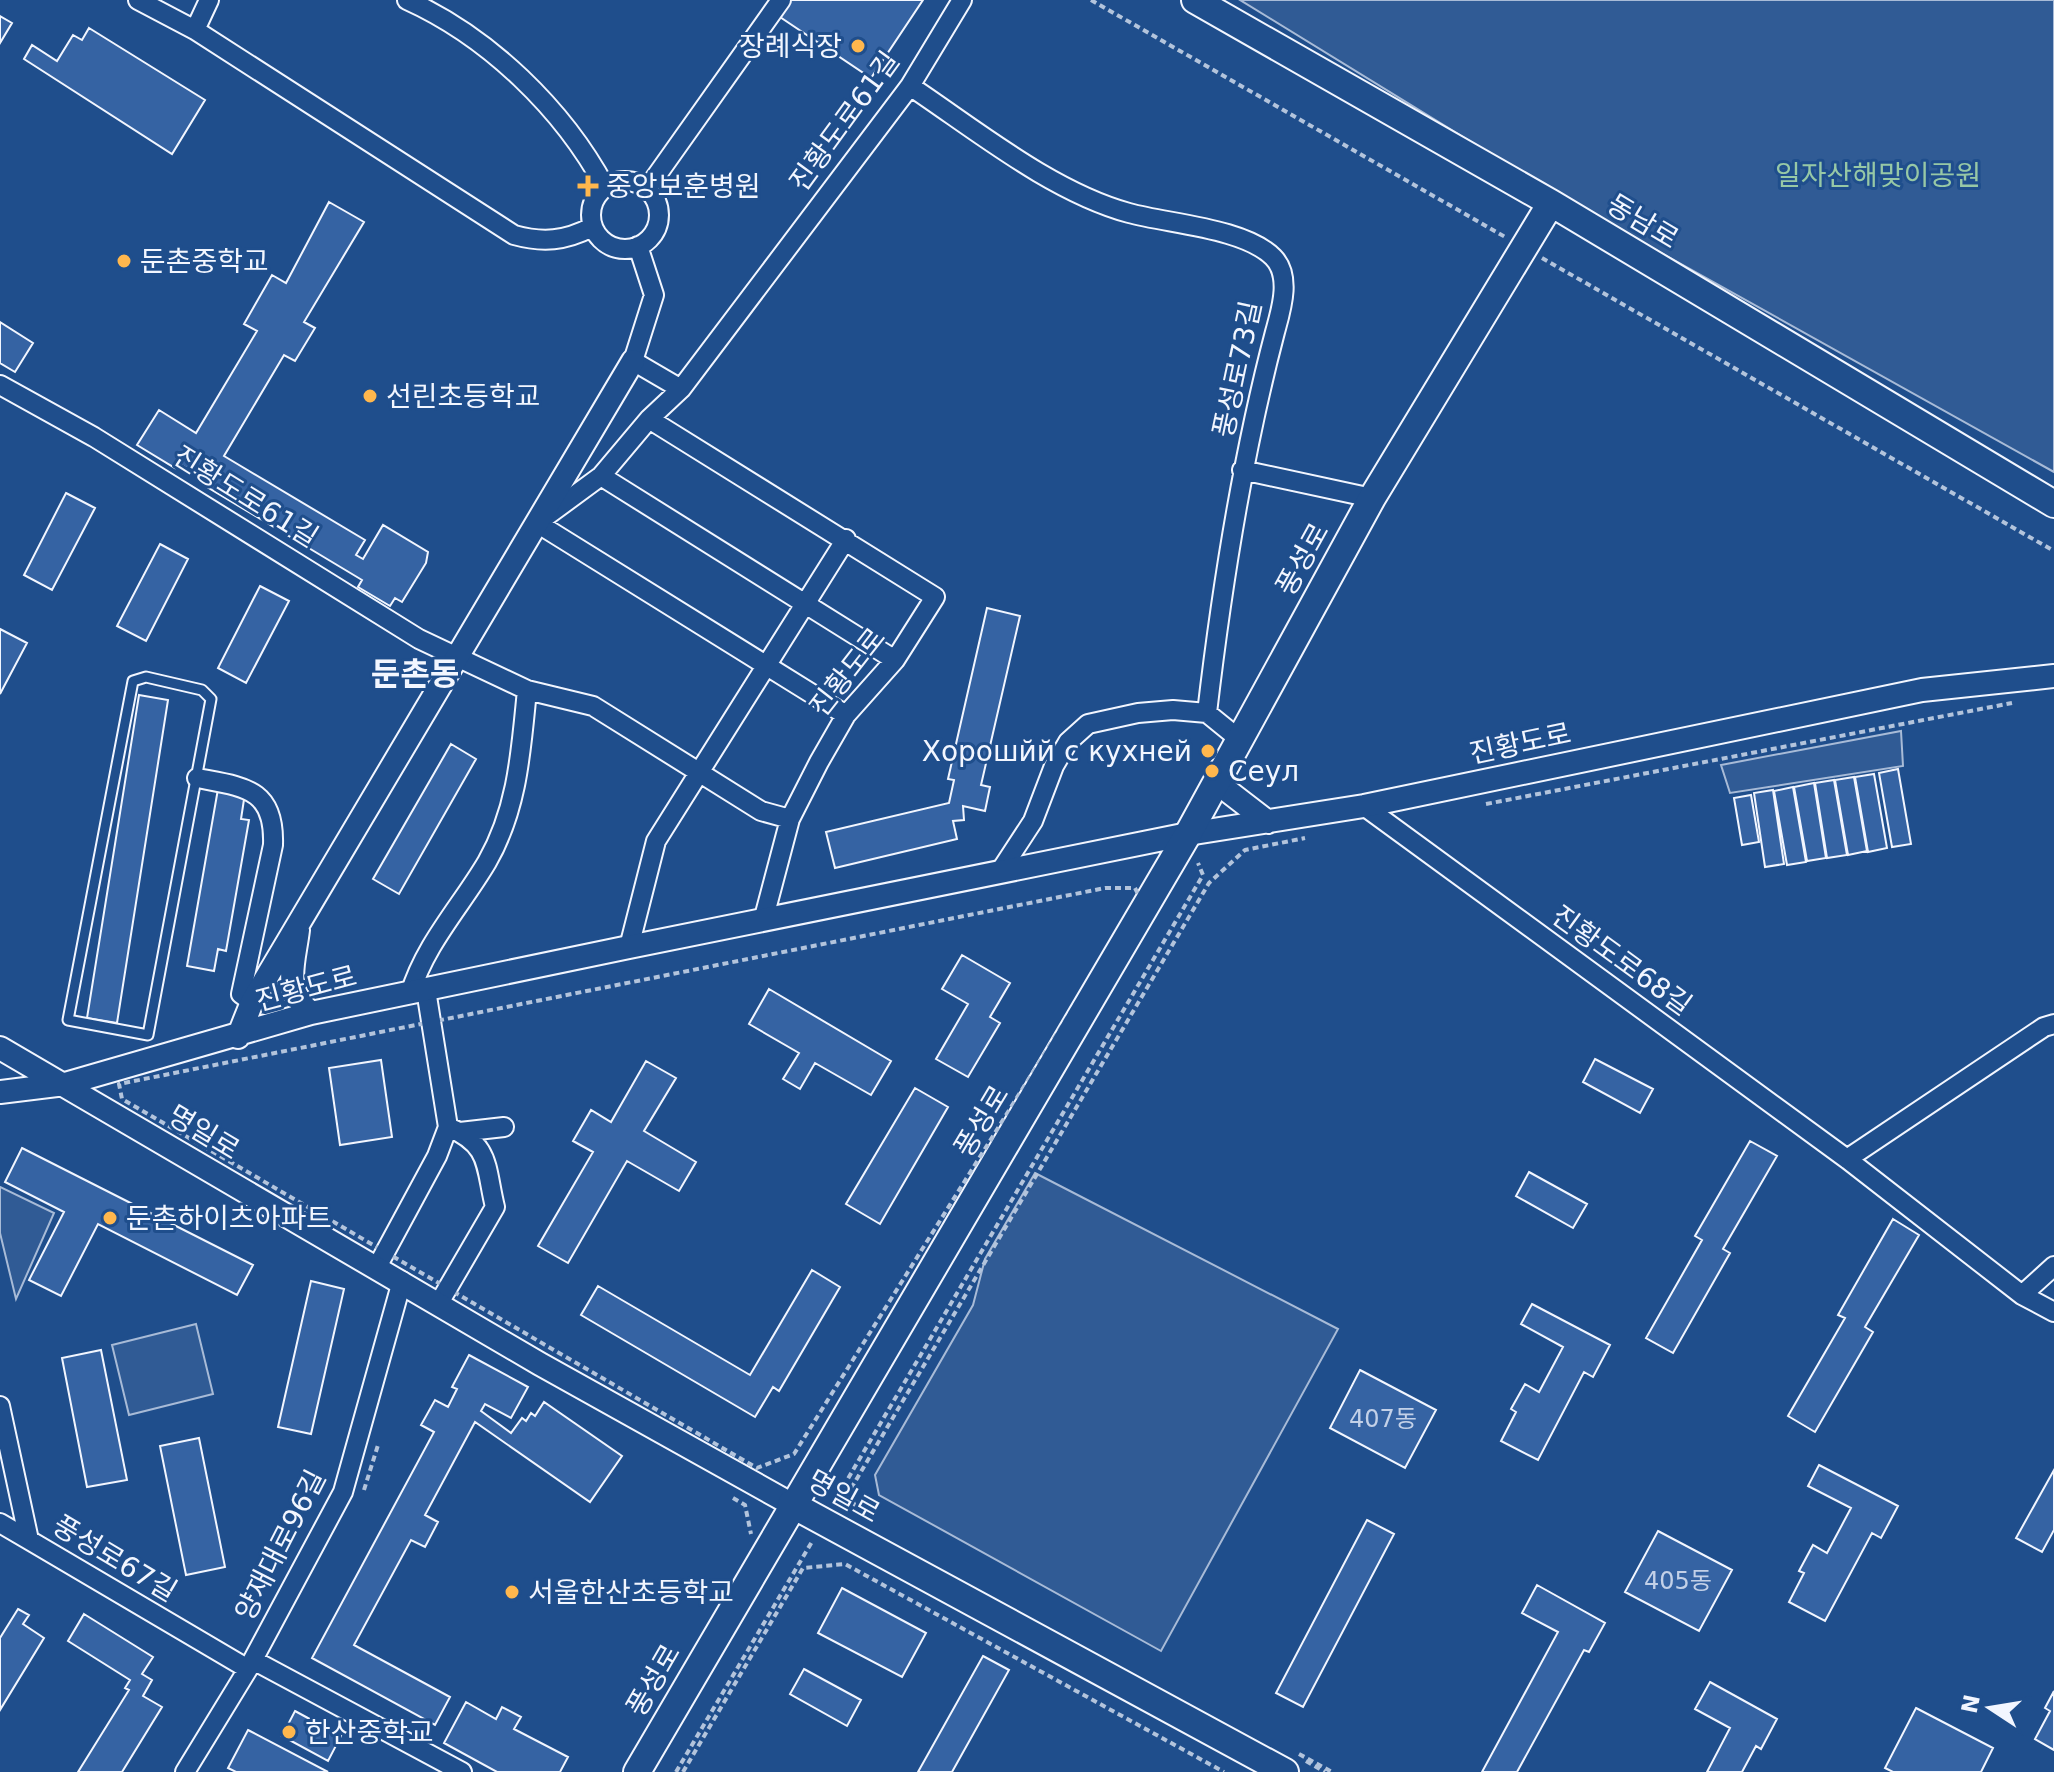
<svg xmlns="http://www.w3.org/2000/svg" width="2054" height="1772" font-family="'DejaVu Sans','Noto Sans KR',sans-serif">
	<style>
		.built { fill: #305b95; stroke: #a8bbd7; stroke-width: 2 }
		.building { fill: #3563a3; stroke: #f2f6ff; stroke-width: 2 }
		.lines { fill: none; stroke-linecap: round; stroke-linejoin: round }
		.service-casing { stroke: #f2f6ff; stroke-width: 13 }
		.minor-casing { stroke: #f2f6ff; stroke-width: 22 }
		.tertiary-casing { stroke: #f2f6ff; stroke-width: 26 }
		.secondary-casing { stroke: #f2f6ff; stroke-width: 30 }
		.path { stroke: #b3c4dc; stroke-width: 4; stroke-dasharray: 6 4; stroke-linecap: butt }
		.service { stroke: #1f4e8c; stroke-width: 9 }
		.minor { stroke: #1f4e8c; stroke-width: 18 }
		.tertiary { stroke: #1f4e8c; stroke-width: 22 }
		.secondary { stroke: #1f4e8c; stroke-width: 26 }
		.poi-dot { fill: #ffb74d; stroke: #1f4e8c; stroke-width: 3 }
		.labels { text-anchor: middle; stroke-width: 6; stroke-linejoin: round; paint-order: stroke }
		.number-label { font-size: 24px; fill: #c3d1e8 }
		.poi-label { font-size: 28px; fill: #f2f6ff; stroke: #1f4e8c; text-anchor: start }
		.street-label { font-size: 28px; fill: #f2f6ff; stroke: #1f4e8c }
		.park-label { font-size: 28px; fill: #97c8a6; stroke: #1f4e8c }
		.quarter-label { font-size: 32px; font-weight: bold; fill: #f2f6ff; stroke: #1f4e8c }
	</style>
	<rect width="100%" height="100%" fill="#1f4e8c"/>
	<path class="built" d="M1240,0H2054V472L1559,196Z
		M1901,731L1903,766L1730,793L1721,765Z
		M1035,1173L1338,1329L1161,1651L879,1495L875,1475L973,1305L985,1259Z
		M0,1187L54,1213L16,1299L0,1233Z
		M196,1324L213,1394L129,1415L112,1345Z"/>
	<path class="building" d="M787,0H923L871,78L777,15Z
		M0,16L12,23L0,43Z
		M89,28L205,100L172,154L24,59L32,45L57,61L73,35L82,40Z
		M329,202L364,222L304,322L315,328L295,361L284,355L224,456L365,540L356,555L363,559L383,525L428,552L426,563L402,602L395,598L390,606L358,587L362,580L202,484L206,479L178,463L175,468L137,445L159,410L196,433L257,331L244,324L272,275L286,283Z
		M0,322L33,343L15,372L0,363Z
		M66,493L95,508L52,590L24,575Z
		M160,544L188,559L146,641L117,626Z
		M260,586L289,601L246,683L218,668Z
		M987,608L1020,616L981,785L990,787L985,811L963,806L964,820L953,821L957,839L835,868L826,832L949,803L954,780L948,779Z
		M0,629L27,643L0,694Z
		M139,695L168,700L117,1023L87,1018Z
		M451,744L476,759L399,894L373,879Z
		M1898,769L1911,844L1892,847L1879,773Z
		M1874,774L1887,848L1868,852L1855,777Z
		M1854,777L1867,851L1848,855L1835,780Z
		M1834,780L1847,855L1827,858L1815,783Z
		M1814,783L1826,858L1807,861L1794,787Z
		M1793,787L1806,862L1787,865L1774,791Z
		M218,789L245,793L241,819L249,820L226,951L218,949L214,971L187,966Z
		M1773,790L1784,864L1765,867L1754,793Z
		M1751,795L1759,842L1742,845L1734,798Z
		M962,955L1010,983L990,1017L1000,1023L968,1077L936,1059L968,1004L942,989Z
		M769,989L891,1061L871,1095L815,1063L800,1089L783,1079L799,1053L749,1024Z
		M1595,1059L1653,1089L1640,1113L1583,1082Z
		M381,1060L392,1137L340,1145L329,1068Z
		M646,1061L676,1078L644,1131L696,1162L679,1191L627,1161L568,1263L538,1246L593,1152L573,1141L591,1110L611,1122Z
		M915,1088L948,1107L880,1224L846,1204Z
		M1750,1141L1777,1156L1723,1249L1730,1253L1673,1353L1646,1338L1702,1240L1695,1236Z
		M22,1148L253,1265L237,1295L98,1224L61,1296L29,1280L64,1212L5,1182Z
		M1529,1172L1587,1204L1573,1228L1516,1196Z
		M1893,1219L1919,1235L1865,1327L1873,1332L1815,1432L1788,1416L1845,1318L1838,1315Z
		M812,1270L840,1287L779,1391L773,1387L755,1417L581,1315L598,1286L750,1375Z
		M311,1281L344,1289L311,1434L278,1427Z
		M1532,1304L1610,1345L1593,1377L1584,1372L1538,1460L1501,1441L1516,1412L1511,1409L1525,1384L1539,1392L1563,1347L1521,1324Z
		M101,1350L127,1480L87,1487L62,1358Z
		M469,1355L528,1387L511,1418L485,1404L481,1411L511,1433L522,1418L526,1421L531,1413L535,1416L544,1402L622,1456L590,1502L475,1422L425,1515L438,1522L425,1547L411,1540L354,1645L450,1697L435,1725L312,1658L434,1432L421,1425L435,1400L448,1407L457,1389L452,1387Z
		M1360,1370L1436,1410L1405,1468L1330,1428Z
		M199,1438L225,1567L186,1575L160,1446Z
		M1819,1465L1898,1506L1881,1538L1872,1533L1825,1621L1789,1602L1804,1573L1799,1571L1813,1545L1827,1553L1851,1508L1808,1486Z
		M2054,1470V1530L2042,1552L2016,1538Z
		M1367,1520L1394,1534L1303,1707L1276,1693Z
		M1658,1531L1732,1570L1699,1631L1625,1592Z
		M1537,1585L1605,1623L1589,1652L1584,1650L1517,1772H1482L1558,1632L1522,1613Z
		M842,1588L926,1633L902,1677L818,1633Z
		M18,1609L29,1615L23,1624L44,1638L0,1710V1638Z
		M84,1614L153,1657L142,1674L152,1680L143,1696L162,1707L122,1772H78L129,1690L125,1688L130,1680L68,1641Z
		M983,1656L1009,1670L952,1772H918Z
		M804,1669L861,1700L847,1726L790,1694Z
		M1710,1682L1777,1719L1761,1749L1756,1746L1742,1772H1707L1730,1728L1695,1709Z
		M2054,1691V1750L2035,1739L2050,1711L2045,1708Z
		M466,1702L496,1719L502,1707L521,1717L514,1729L568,1757L560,1772H497L444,1743Z
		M1916,1708L1993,1748L1981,1772H1893L1885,1768Z
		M295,1711L341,1736L328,1761L282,1736Z
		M248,1730L328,1772H236L228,1768Z"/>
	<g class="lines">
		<g class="service-casing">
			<path id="service" d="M146,677L202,690L211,699L148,1035L68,1020L133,681Z"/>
		</g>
		<g class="minor-casing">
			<path id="minor" d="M138,0L195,30
				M209,0L195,30L514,235C543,243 565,241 592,227
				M407,0C489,37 563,109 605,187
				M910,86C976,130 1052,192 1129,213C1169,224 1244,228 1273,257C1292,276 1281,310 1275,332C1242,457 1222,585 1207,713L1239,739
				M591 215a34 34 0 1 1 68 0a34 34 0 1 1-68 0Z
				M647,189L781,0
				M638,246L654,295L633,361L681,389
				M0,385L94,437L419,639L527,690L593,706L761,811L790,819
				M649,419L935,597L895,660L846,715L819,762L790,819L763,921
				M1242,470L1372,498
				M601,476L895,660
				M846,715L537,523L601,476L649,419L681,389L910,86L962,0
				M197,778C244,787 275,788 273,845L241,994L252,1002
				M1364,806L1847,1159L2022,1295L2054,1312
				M999,873L1033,821L1054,766L1068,742L1088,724L1138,713L1173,710L1207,713
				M629,947L656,841L846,539
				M410,994C425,944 461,906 487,862C518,808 521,750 527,690
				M460,1132L504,1127
				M1847,1159L2044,1027L2054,1024
				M377,1267L437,1156L448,1127L426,990
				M2022,1295L2054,1266
				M439,1303L495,1207C485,1166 491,1145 448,1127
				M0,1406L29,1540L248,1669
				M0,1523L29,1540
				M253,1660L462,1772
				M185,1772L248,1669L343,1492L402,1281"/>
		</g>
		<g class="tertiary-casing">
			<path id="tertiary" d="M1216,782L1268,822
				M298,930C294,964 282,989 311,1013
				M238,1037L252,1002L633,361
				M0,1048L540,1364L791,1504
				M0,1092L65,1084L311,1013L629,947L1188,834L1364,806L1922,690L2054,676"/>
		</g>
		<g class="secondary-casing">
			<path id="secondary" d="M1195,0L1551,203L2054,504
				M791,1504L1285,1772
				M637,1772L1188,834L1372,498L1551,203"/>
		</g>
		<path class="path" d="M1091,0L1507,238
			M1542,258L2054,551
			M1486,804L2012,703
			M1105,888H1135L1139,896L1135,909L794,1454L757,1468L122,1099L119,1084Z
			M364,1490L378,1445
			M733,1498L745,1505L751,1534
			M833,1504L1203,875L1198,863
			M859,1516L849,1492L1209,883L1245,850L1305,838
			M1299,1754L1332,1772
			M1306,1761L1325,1772
			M676,1772L813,1540
			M683,1772L803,1568L845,1564L1224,1772"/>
		<use href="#service" class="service"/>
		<use href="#minor" class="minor"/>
		<use href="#tertiary" class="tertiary"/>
		<use href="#secondary" class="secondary"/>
	</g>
	<g class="poi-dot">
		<circle cx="858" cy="46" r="8"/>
		<path d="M584 174h8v8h8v8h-8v8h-8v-8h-8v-8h8z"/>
		<circle cx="124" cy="261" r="8"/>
		<circle cx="370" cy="396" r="8"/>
		<circle cx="1208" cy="751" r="8"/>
		<circle cx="1212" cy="771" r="8"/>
		<circle cx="110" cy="1218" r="8"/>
		<circle cx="512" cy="1592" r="8"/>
		<circle cx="289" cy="1732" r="8"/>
	</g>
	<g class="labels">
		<g class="number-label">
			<text x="1383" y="1427">407동</text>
			<text x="1678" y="1589">405동</text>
		</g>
		<g class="poi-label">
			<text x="842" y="56" text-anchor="end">장례식장</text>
			<text x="606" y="196">중앙보훈병원</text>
			<text x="140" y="271">둔촌중학교</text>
			<text x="386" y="406">선린초등학교</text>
			<text x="1192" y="761" text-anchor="end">Хорошйй с кухней</text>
			<text x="1228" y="781">Сеул</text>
			<text x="126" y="1228">둔촌하이츠아파트</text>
			<text x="528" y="1602">서울한산초등학교</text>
			<text x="305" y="1742">한산중학교</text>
		</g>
		<g class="street-label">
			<text transform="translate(844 121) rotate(-54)" y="10">진황도로61길</text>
			<text transform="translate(1643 221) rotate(31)" y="10">동남로</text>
			<text transform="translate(1237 369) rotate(-78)" y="10">풍성로73길</text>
			<text transform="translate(246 496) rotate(32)" y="10">진황도로61길</text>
			<text transform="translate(1302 559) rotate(-61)" y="10">풍성로</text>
			<text transform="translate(847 672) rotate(-52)" y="10">진황도로</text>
			<text transform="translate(1520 743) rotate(-12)" y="10">진황도로</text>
			<text transform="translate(1622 960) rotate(36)" y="10">진황도로68길</text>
			<text transform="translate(306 988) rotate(-15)" y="10">진황도로</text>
			<text transform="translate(981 1121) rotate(-59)" y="10">풍성로</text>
			<text transform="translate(204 1132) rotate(31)" y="10">명일로</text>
			<text transform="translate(844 1496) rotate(29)" y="10">명일로</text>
			<text transform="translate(280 1545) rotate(-63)" y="10">양재대로96길</text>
			<text transform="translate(115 1558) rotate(31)" y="10">풍성로67길</text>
			<text transform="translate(653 1680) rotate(-60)" y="10">풍성로</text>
		</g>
		<g class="park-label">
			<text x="1878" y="185">일자산해맞이공원</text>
		</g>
		<g class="quarter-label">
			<text x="415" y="685">둔촌동</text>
		</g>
	</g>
	<g transform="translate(1990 1708) rotate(282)" stroke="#1f4e8c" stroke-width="6" paint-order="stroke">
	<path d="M0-6L14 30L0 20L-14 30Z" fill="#f2f6ff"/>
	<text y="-12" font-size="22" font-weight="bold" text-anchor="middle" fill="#f2f6ff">N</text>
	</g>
</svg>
